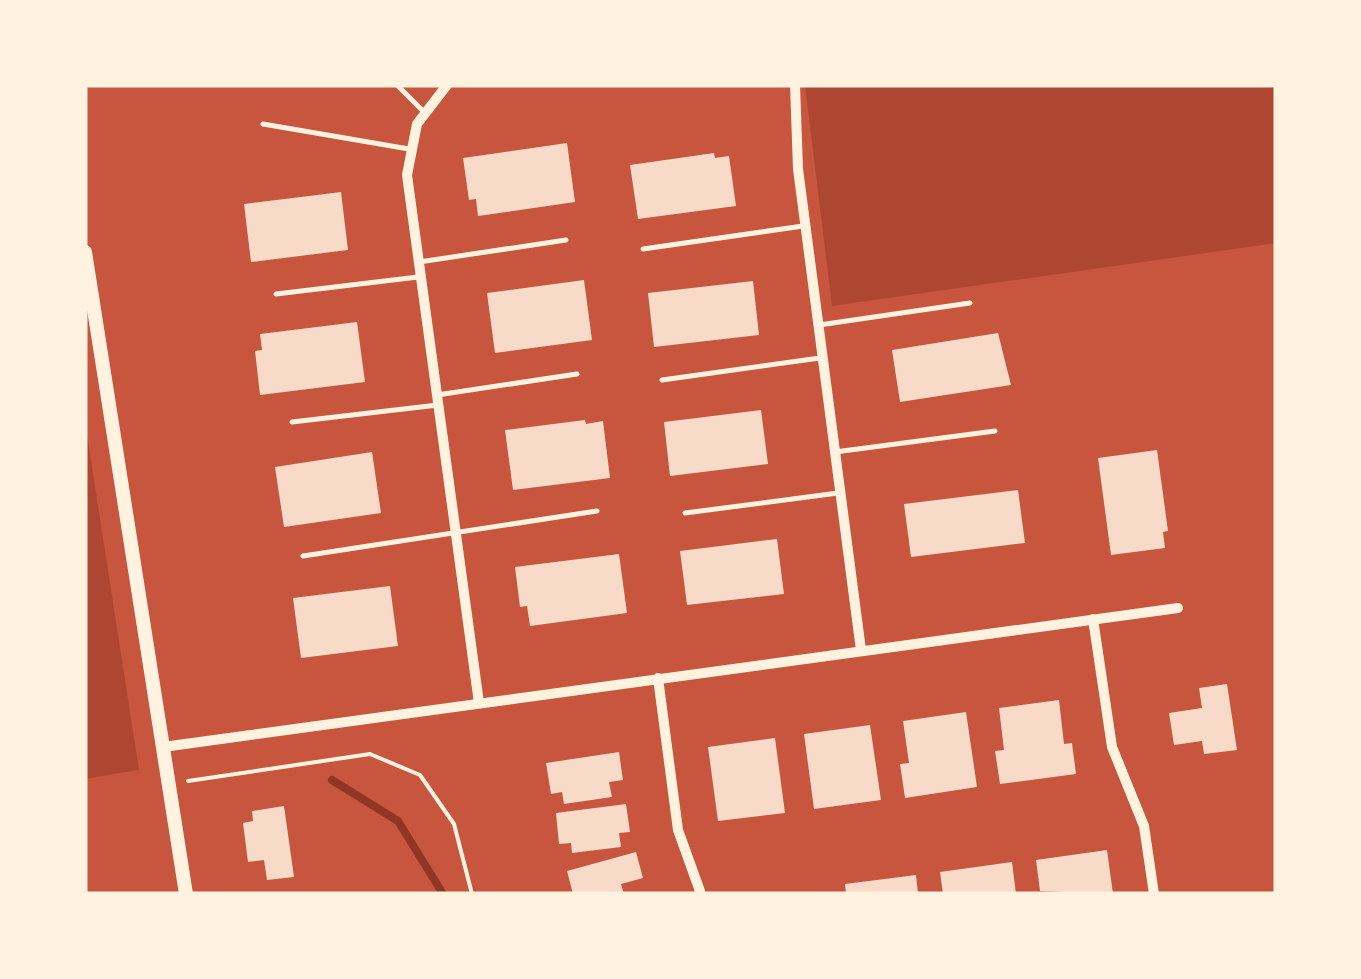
<svg xmlns="http://www.w3.org/2000/svg" width="1361" height="979" font-family="'Space Grotesk',sans-serif">
	<style>
		.green { fill: #ae4732 }
		.lines { fill: none; stroke-linecap: round; stroke-linejoin: round }
		.stream { stroke: #8f3625; stroke-width: 8 }
		.building { fill: #f7dbc8 }
		.path { stroke: #fff3e0; stroke-width: 4 }
		.service { stroke: #fff3e0; stroke-width: 5 }
		.minor { stroke: #fff3e0; stroke-width: 10 }
		.tertiary { stroke: #fff3e0; stroke-width: 14 }
	</style>
	<rect width="100%" height="100%" fill="#c8553d"/>
	<path class="green" d="M805,85H1276V243L832,306Z
		M85,422L139,770L85,779Z"/>
	<g class="lines">
		<path class="stream" d="M332,780L398,821L443,894"/>
	</g>
	<path class="building" d="M567,143L575,202L478,216L476,199L469,200L463,158Z
		M714,153L715,158L729,156L736,206L638,219L630,165Z
		M341,192L348,250L251,262L244,204Z
		M584,280L592,340L495,353L487,293Z
		M753,281L759,335L654,347L648,293Z
		M357,322L365,382L260,395L255,351L262,350L260,334Z
		M998,333L1011,385L900,402L892,350Z
		M761,410L768,464L670,476L664,422Z
		M585,420L586,424L603,421L610,478L513,490L505,430Z
		M1157,450L1168,531L1163,532L1165,548L1111,555L1098,458Z
		M372,452L381,513L284,527L275,467Z
		M1018,490L1025,543L911,557L904,504Z
		M777,539L784,594L687,605L680,551Z
		M619,554L627,613L530,626L527,606L520,607L515,567Z
		M390,586L398,646L301,658L293,598Z
		M1227,684L1237,750L1204,754L1202,741L1174,745L1169,713L1202,708L1199,688Z
		M1059,700L1064,744L1072,743L1076,774L1000,784L995,751L1004,750L999,708Z
		M966,712L977,787L905,798L900,764L909,763L903,721Z
		M870,725L881,800L814,809L804,734Z
		M775,738L785,813L718,821L708,747Z
		M619,752L623,780L609,782L612,797L564,804L562,792L551,794L546,763Z
		M626,804L630,832L619,833L621,847L572,853L571,843L559,844L556,813Z
		M284,806L294,877L267,880L264,860L248,862L243,823L253,821L252,811Z
		M1107,850L1113,894L1040,891L1036,860Z
		M636,852L643,878L621,884L624,894H573L567,871Z
		M1012,862L1016,894H943L940,872Z
		M916,875L918,894H846L845,884Z"/>
	<g class="lines">
		<path class="path" d="M188,781L370,754L420,775L454,824L472,894"/>
		<path class="service" d="M397,85L424,112
			M263,124L409,149
			M643,249L803,226
			M419,262L566,240
			M276,294L418,277
			M819,325L970,303
			M662,380L820,358
			M437,395L577,374
			M292,422L438,405
			M835,452L995,431
			M685,513L838,493
			M303,556L597,511"/>
		<path class="minor" d="M447,85L417,124L407,175L479,703
			M795,85L798,169L861,650
			M1093,619L1112,747L1144,826L1154,894
			M658,678L678,830L701,894
			M163,747L1178,608"/>
		<path class="tertiary" d="M85,252L186,894"/>
	</g>
	<rect width="1361" height="979" fill="none" stroke="#fff3e0" stroke-width="175"/>
</svg>
